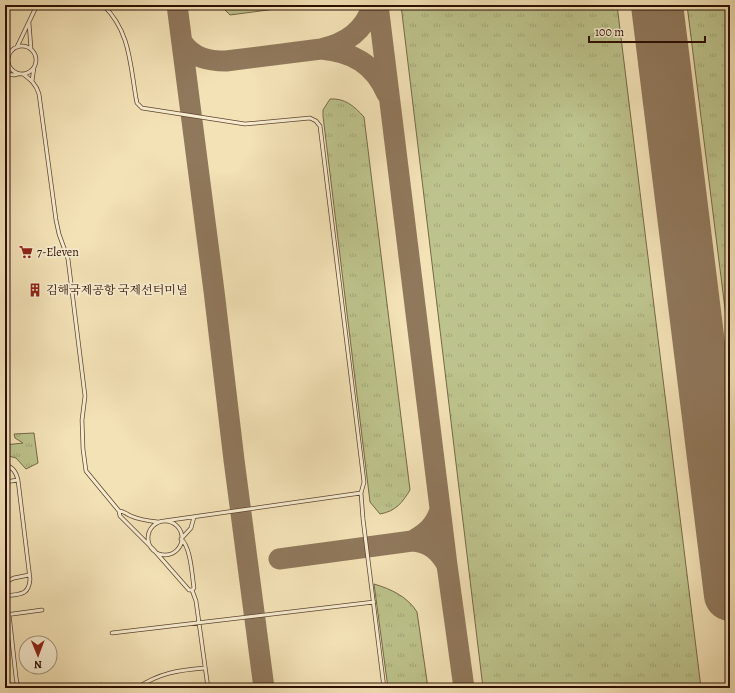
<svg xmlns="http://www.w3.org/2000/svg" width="735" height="693" font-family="Alegreya,'Noto Serif KR',serif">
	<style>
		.grass { fill: url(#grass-tufts); stroke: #746947 }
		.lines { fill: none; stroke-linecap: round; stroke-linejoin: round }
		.taxiway { stroke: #90785c; stroke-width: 21 }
		.runway { stroke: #90785c; stroke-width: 52 }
		.lane-casing { stroke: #5e442f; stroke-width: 4.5 }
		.lane { stroke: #f7ecd0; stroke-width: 3 }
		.labels { text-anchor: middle; stroke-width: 3.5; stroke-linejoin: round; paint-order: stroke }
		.poi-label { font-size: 12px; fill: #2c0f02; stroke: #f7ecd0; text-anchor: start }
	</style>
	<defs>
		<pattern id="grass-tufts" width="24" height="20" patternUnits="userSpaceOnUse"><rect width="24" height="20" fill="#bdc38c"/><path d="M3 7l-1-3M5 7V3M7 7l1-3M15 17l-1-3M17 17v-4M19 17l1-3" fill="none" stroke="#a3a677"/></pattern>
	</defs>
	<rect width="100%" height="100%" fill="#f3e2b6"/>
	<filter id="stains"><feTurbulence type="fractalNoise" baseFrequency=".005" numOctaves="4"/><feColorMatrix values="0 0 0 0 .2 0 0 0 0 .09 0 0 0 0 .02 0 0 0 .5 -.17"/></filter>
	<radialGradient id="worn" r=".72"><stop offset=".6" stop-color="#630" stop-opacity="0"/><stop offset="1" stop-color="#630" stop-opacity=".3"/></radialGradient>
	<path class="grass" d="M220,5H306L230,15Z
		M401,5H617L701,688H483Z
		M687,5H730V349Z
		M330,99C345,98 354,106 364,117L410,490C402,503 396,511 380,514L370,502L323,116V110Z
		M34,433L38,463L26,469L16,458L5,455V445L23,443L15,438L14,434Z
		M374,584C391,589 408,597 417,612L428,688H388Z"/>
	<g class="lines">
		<path class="taxiway" d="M177,5L214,291L234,460L264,688
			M378,5L447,565L464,688
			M182,42C193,58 208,61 226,61L321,49C347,43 364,31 373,5
			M321,49C353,52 374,64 387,94
			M440,510C435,526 426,533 412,541C429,542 439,551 447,565
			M279,559L412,541"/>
		<path class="runway" d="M657,5L730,595"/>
		<g class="lane-casing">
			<path id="lane" d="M103,5C130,31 130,63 136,98L137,103L142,108L245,124L310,118L316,121L320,126L364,482L361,493L363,519L384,688
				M29,23L31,49
				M8 60a14 14 0 1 1 28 0a14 14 0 1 1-28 0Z
				M17,47L37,5
				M5,74L14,75L18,74
				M23,74C31,80 36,84 39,94L56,220L59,234L68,259L85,396L82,420L83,449L86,471L119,511L120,516L153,549L189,590H192
				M32,81L34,67
				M5,465C13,467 16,472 18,480L30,579C29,596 19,594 5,596
				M5,482L18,480
				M119,511C124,511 126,514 131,516C140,520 149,521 158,522
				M194,517L191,528L181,539C191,547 192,576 194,588L192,590L196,601L208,688
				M164,521L361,493
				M148 538a17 17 0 1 1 34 0a17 17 0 1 1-34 0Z
				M5,582L14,578L29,575
				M9,614L16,677L17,683L22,688
				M5,615L42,610
				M112,633L374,602
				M87,688L101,685
				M137,688C159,673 179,670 205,668"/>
		</g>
		<use href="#lane" class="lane"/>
	</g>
	<defs>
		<g id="supermarket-bare" transform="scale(1.08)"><path d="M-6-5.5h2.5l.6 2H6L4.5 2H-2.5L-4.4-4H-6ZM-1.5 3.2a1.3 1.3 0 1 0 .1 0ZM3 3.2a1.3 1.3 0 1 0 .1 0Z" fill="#8f2418" stroke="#f7ecd0" stroke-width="2.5" paint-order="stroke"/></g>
		<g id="building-bare" transform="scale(1.08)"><path d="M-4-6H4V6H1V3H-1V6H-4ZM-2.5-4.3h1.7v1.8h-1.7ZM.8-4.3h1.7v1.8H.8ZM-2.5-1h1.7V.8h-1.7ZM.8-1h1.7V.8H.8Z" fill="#8f2418" stroke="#f7ecd0" stroke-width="2.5" paint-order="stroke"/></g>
	</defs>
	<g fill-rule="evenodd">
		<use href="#supermarket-bare" x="26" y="252"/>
		<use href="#building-bare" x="35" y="290"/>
	</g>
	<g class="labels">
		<g class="poi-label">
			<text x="37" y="256">7-Eleven</text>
			<text x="46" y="294">김해국제공항 국제선터미널</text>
		</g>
	</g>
	<rect width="735" height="693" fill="none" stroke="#f3e2b6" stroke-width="20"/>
	<rect x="6" y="6" width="723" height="681" fill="none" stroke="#2c0f02" stroke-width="2"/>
	<rect x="10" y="10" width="715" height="673" fill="none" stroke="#2c0f02"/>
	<g transform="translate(38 655) rotate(179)"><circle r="19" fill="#f7ecd0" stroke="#a6947e"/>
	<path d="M0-3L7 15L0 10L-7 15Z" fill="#8f2418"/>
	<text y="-6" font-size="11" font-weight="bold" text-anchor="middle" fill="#2c0f02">N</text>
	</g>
	<path d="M589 36v6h116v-6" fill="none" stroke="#2c0f02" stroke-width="2"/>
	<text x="595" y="36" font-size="12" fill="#2c0f02" stroke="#f7ecd0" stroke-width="3" paint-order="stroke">100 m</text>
	<rect width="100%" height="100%" filter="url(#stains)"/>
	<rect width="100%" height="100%" fill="url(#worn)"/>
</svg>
